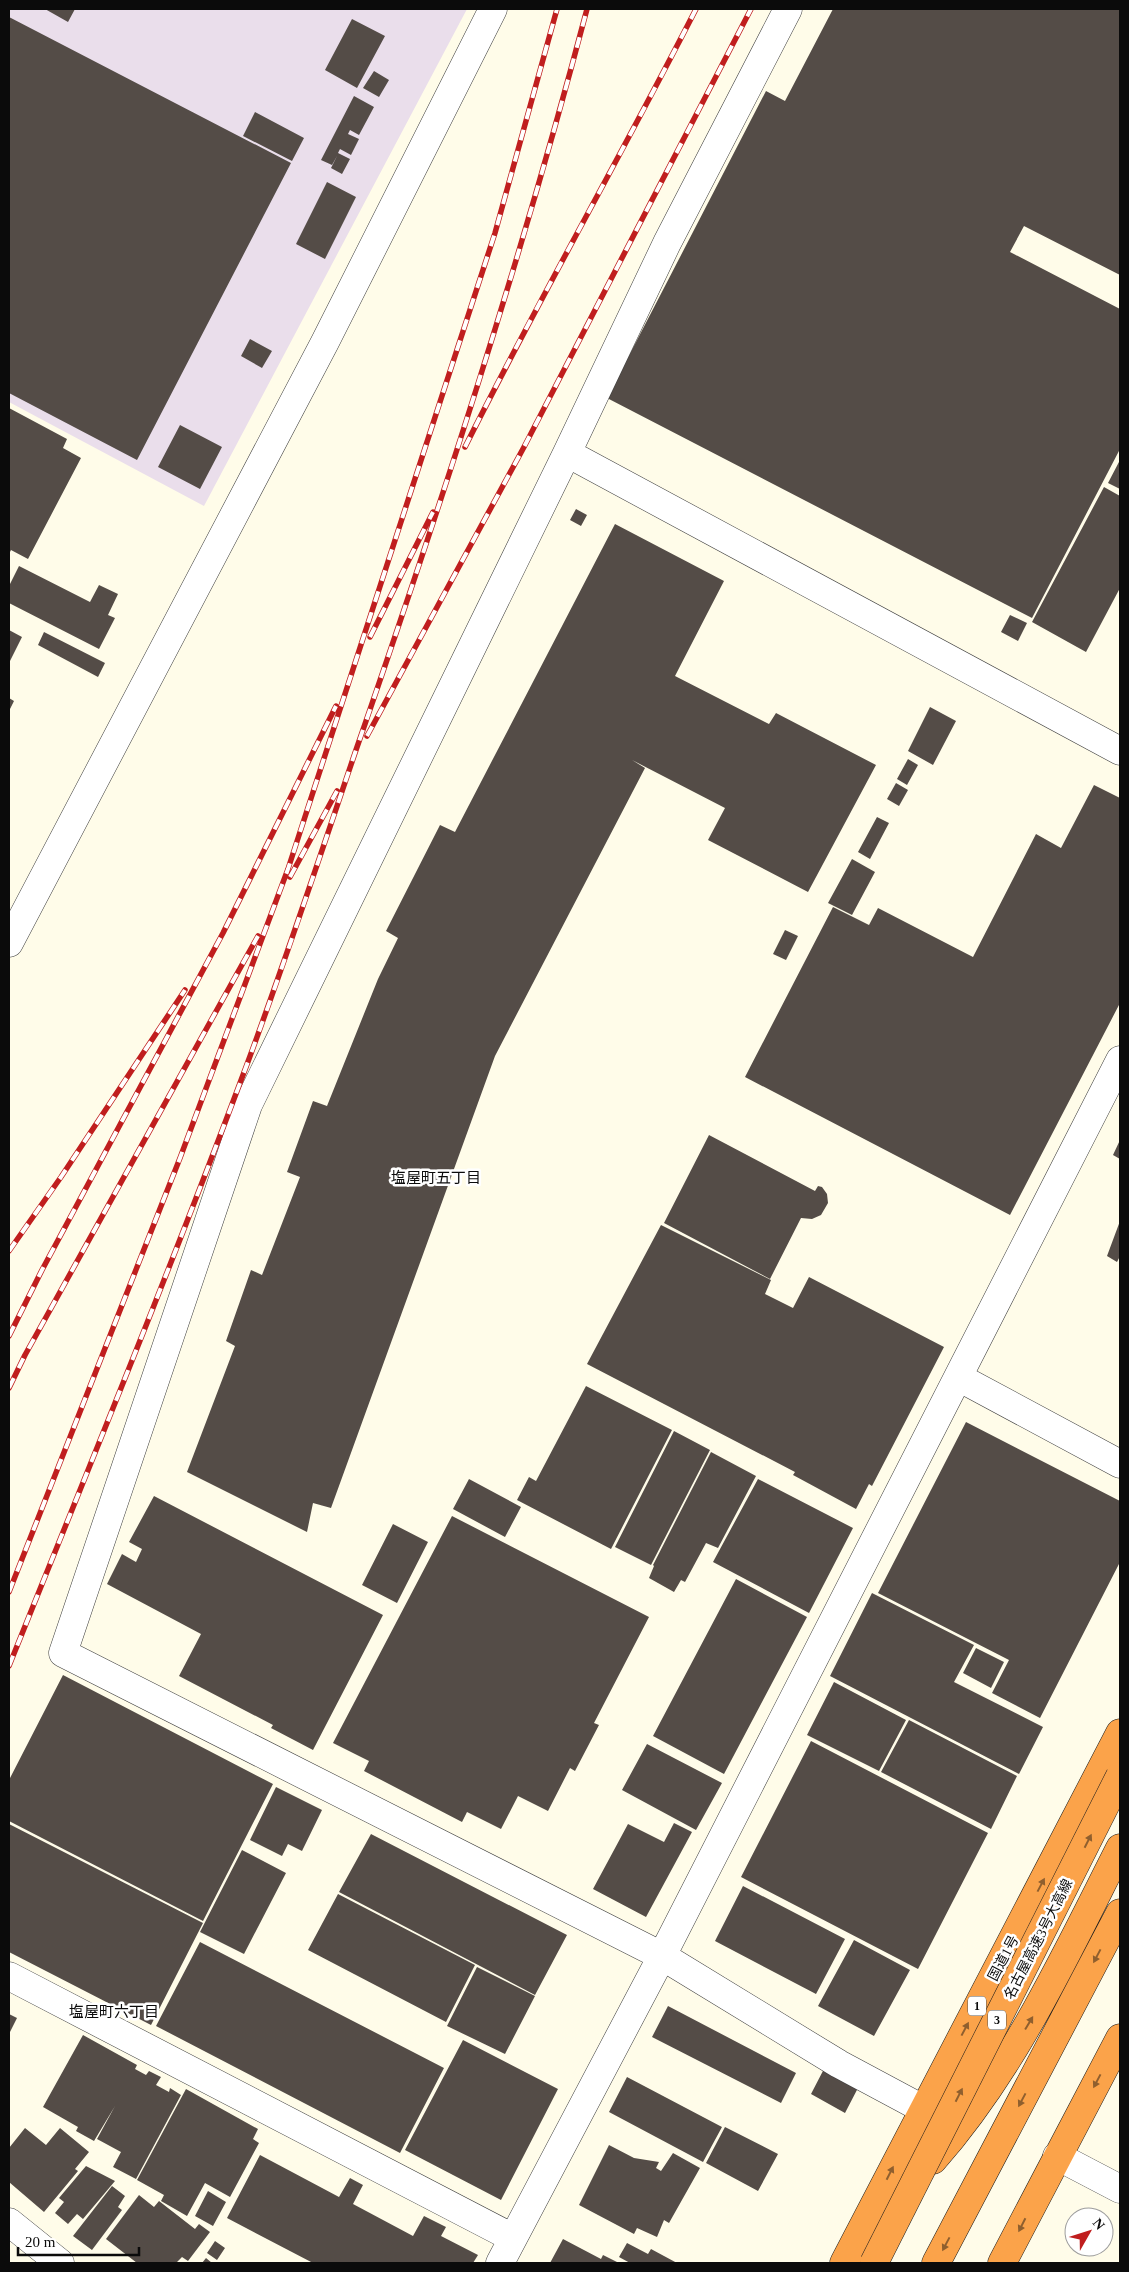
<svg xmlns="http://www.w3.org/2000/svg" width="1129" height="2272" font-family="'Times New Roman','Noto Sans JP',serif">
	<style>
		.industrial { fill: #eadeeb }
		.building { fill: #544c47 }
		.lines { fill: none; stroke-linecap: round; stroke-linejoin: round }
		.minor-casing { stroke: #3e3e3e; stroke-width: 29 }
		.highway-casing { stroke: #1c1c1c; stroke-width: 29 }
		.minor { stroke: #fff; stroke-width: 28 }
		.highway { stroke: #fba34a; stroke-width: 28 }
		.rail-casing { stroke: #c01e1e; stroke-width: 5.5 }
		.rail { stroke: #fff; stroke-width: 4; stroke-dasharray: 11; stroke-linecap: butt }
		.highway-bridge-casing { stroke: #1c1c1c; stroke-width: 29; stroke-linecap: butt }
		.highway-bridge { stroke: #fba34a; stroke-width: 28 }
		.oneway { fill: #8f5f2e }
		.labels { text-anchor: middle; stroke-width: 5; stroke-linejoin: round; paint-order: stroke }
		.shield { fill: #fff; stroke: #545454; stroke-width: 1 }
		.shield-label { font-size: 12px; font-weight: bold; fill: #0b0b0b }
		.street-label { font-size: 14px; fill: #0b0b0b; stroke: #fff }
		.neighbourhood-label { font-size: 15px; fill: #0b0b0b; stroke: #fff }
	</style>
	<rect width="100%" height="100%" fill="#fffce9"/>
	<path class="industrial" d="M9,9H467L204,506L9,402Z"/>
	<path class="building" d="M45,9H75L68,22Z
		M833,9H1120V275L1024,226L1010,252L1120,309V449L1032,618L607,398L766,91L785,101Z
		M9,17L291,163L137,460L9,393Z
		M352,19L385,36L357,88L325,70Z
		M374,71L389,80L379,97L363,88Z
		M354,96L374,107L359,135L350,130L348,134L359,139L351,155L340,149L338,153L350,159L342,174L331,168L337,156L332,165L321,160Z
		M255,112L304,138L292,161L243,136Z
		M327,182L356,197L325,259L296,244Z
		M250,339L272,351L262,368L241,356Z
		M9,408L67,439L63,448L81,458L28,559L11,550L9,554Z
		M180,425L222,447L200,489L158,467Z
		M1120,460V489L1108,483Z
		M1104,487L1120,496V588L1086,652L1032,622Z
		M576,509L587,515L581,526L570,520Z
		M615,524L724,581L675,676L769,724L776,713L876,765L808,892L708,840L725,808L632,760L645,768L495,1056L331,1508L313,1503L307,1532L187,1472L235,1346L226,1341L251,1270L262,1275L300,1177L287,1172L313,1101L327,1106L378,979L398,938L386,931L440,825L455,832Z
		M19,566L90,602L99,585L118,594L108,615L115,618L99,649L9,603V586Z
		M1010,615L1027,623L1018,641L1001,632Z
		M9,630L22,637L9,663Z
		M44,632L105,663L98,677L38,645Z
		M9,698L14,701L9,711Z
		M930,707L956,721L933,765L908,751Z
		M908,759L918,765L907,785L897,779Z
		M896,783L908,790L899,806L887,799Z
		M1094,785L1120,798V1003L1010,1215L745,1077L833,907L869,925L878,908L973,957L1036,834L1061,848Z
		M877,817L889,823L870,859L858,852Z
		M852,859L875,872L852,915L828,903Z
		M785,930L798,936L786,960L773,954Z
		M709,1135L815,1191L818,1186L822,1187L827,1194L828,1203L821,1215L812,1219L801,1218L770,1279L664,1223Z
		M1120,1140V1159L1113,1155Z
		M1120,1221V1256L1117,1262L1107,1256Z
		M661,1225L771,1280L765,1294L793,1308L809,1277L944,1347L872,1486L869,1484L856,1509L793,1475L795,1472L587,1364Z
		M586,1386L672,1430L611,1549L517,1500L529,1477L536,1481Z
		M966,1422L1120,1501V1562L1040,1718L992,1693L1009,1660L878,1593Z
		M674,1431L710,1450L651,1565L615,1547Z
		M711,1452L756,1476L718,1548L706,1543L685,1582L681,1580L674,1592L649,1578L654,1566L653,1565Z
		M469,1479L521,1507L505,1537L453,1509Z
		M758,1479L853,1528L809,1613L713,1562Z
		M154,1496L383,1615L313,1750L271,1728L273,1725L179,1676L201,1634L107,1584L122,1554L136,1562L142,1549L129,1542Z
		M452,1516L649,1617L594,1723L599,1725L575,1771L570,1768L548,1811L518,1796L501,1829L467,1812L462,1822L364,1771L369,1761L333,1743Z
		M393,1524L428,1542L397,1603L362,1585Z
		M736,1579L807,1617L724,1774L653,1736Z
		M872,1593L974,1645L954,1682L1043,1727L1019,1774L830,1676Z
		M976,1648L1004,1662L991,1688L963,1673Z
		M63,1675L273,1784L203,1921L9,1821V1780Z
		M834,1682L906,1720L879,1771L807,1735Z
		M909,1720L1017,1776L991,1829L881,1772Z
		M811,1741L988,1833L918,1969L741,1877Z
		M647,1744L722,1783L696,1830L622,1790Z
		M276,1787L322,1810L302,1851L288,1844L282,1856L250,1840Z
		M674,1823L692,1832L646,1917L593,1889L628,1824L664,1842Z
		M9,1824L203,1923L151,2025L9,1952Z
		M371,1834L567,1935L535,1995L339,1892Z
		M242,1850L286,1873L244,1954L200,1932Z
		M743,1886L845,1939L816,1994L715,1941Z
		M338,1894L475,1965L446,2022L308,1950Z
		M854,1940L910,1970L874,2036L818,2006Z
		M200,1942L444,2068L400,2153L156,2026Z
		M477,1967L535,1996L505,2054L447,2026Z
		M668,2006L796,2073L781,2103L652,2037Z
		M9,2014L17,2018L9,2034Z
		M83,2035L137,2065L135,2069L146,2075L149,2071L161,2077L156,2085L169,2092L170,2088L181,2095L136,2179L113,2167L121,2152L97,2139L115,2106L94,2141L76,2131L78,2127L43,2107Z
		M463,2040L558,2089L501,2200L405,2150Z
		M825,2067L859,2086L845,2113L811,2094Z
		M627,2077L722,2127L703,2162L609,2112Z
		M186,2089L258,2129L253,2139L259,2143L230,2197L205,2183L187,2216L161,2201L164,2195L137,2180Z
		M725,2127L778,2154L758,2191L706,2163Z
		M25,2128L46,2145L60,2128L89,2152L75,2169L78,2171L44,2212L9,2182V2148Z
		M609,2145L634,2158L659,2162L656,2168L661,2171L673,2153L700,2168L669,2223L664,2220L657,2237L637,2228L634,2234L579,2205Z
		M260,2155L339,2197L350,2178L363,2185L353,2204L413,2236L424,2216L446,2227L441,2236L478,2255L473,2263H313L227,2218Z
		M86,2166L115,2181L83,2219L77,2214L68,2224L55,2213L64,2202L59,2198Z
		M112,2186L125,2196L118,2207L122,2210L92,2250L73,2236Z
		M208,2191L226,2202L213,2226L195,2216Z
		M139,2195L154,2207L159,2201L195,2229L199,2224L210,2232L188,2261L182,2257L176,2263H137L106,2239Z
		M563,2239L601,2259L603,2255L619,2263H550Z
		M215,2241L225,2248L217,2260L207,2253Z
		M627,2243L648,2254L651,2249L677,2263H630L619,2257Z
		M206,2258L212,2263H202Z"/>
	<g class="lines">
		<g class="minor-casing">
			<path id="minor" d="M788,9L667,243L567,453L248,1105L63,1653L662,1956L839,2064L923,2109
				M567,453L1120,751
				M9,943L325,342L493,9
				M958,1377L1120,1464
				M9,1976L513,2238
				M1057,2156L1120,2189
				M9,2222L60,2263
				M500,2263L662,1956L1120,1060"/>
		</g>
		<g class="highway-casing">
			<path id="highway" d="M933,2160C1014,2068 1065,1956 1120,1848
				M844,2263L1120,1733
				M936,2263L1120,1913
				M1002,2263L1120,2038"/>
		</g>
		<use href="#minor" class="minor"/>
		<use href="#highway" class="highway"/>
		<g class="rail-casing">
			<path id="rail" d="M465,447C539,299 621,156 696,9
				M370,637L433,512
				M367,736L524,447L751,9
				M290,877L337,791
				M9,1251L61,1177L185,990
				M9,1336L42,1270L223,933L336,706
				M9,1388L25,1355L258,936
				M9,1592L180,1158L288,869L495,233L557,9
				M9,1666C89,1467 171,1268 246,1067C285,962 320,856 356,750C441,505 521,260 587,9"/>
		</g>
		<use href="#rail" class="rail"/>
		<g class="highway-bridge-casing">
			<path id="highway-bridge" d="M874,2263L1120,1776"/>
		</g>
		<use href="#highway-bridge" class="highway-bridge"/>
	</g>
	<defs><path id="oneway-solid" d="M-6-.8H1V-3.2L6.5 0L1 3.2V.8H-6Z" transform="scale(1.25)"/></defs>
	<g class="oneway">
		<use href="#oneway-solid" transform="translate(1088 1841) rotate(-63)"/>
		<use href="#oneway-solid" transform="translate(1041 1885) rotate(-62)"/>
		<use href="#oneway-solid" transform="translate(1097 1956) rotate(118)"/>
		<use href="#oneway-solid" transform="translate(1029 2023) rotate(-59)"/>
		<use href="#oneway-solid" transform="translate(965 2029) rotate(-62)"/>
		<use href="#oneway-solid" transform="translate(1097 2081) rotate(118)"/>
		<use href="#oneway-solid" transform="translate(959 2095) rotate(-63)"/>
		<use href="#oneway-solid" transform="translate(1022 2100) rotate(118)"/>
		<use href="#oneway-solid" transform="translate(890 2173) rotate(-63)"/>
		<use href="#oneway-solid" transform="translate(1022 2225) rotate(117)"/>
		<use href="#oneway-solid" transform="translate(946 2244) rotate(118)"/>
	</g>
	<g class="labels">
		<g class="shield">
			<rect x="968" y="1996.5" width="18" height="19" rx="4"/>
			<rect x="988" y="2010.5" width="18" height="19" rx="4"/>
		</g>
		<g class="shield-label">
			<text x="977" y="2010">1</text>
			<text x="997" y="2024">3</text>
		</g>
		<g class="street-label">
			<text transform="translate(1038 1939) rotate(-63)" y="5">名古屋高速3号大高線</text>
			<text transform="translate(1003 1958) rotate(-62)" y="5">国道1号</text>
		</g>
		<g class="neighbourhood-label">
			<text x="436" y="1183">塩屋町五丁目</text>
			<text x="114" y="2017">塩屋町六丁目</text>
		</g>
	</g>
	<rect width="1129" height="2272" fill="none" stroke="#0b0b0b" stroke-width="20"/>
	<g transform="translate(1089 2232) rotate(51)"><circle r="24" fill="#ffffff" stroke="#9d9d9d"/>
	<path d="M0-4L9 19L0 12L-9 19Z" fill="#c01e1e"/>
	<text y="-8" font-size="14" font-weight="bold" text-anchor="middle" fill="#0b0b0b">N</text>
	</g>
	<path d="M18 2247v8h121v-8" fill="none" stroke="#0b0b0b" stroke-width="2.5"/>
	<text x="25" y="2247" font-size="15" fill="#0b0b0b" stroke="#ffffff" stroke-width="4" paint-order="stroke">20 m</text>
</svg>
